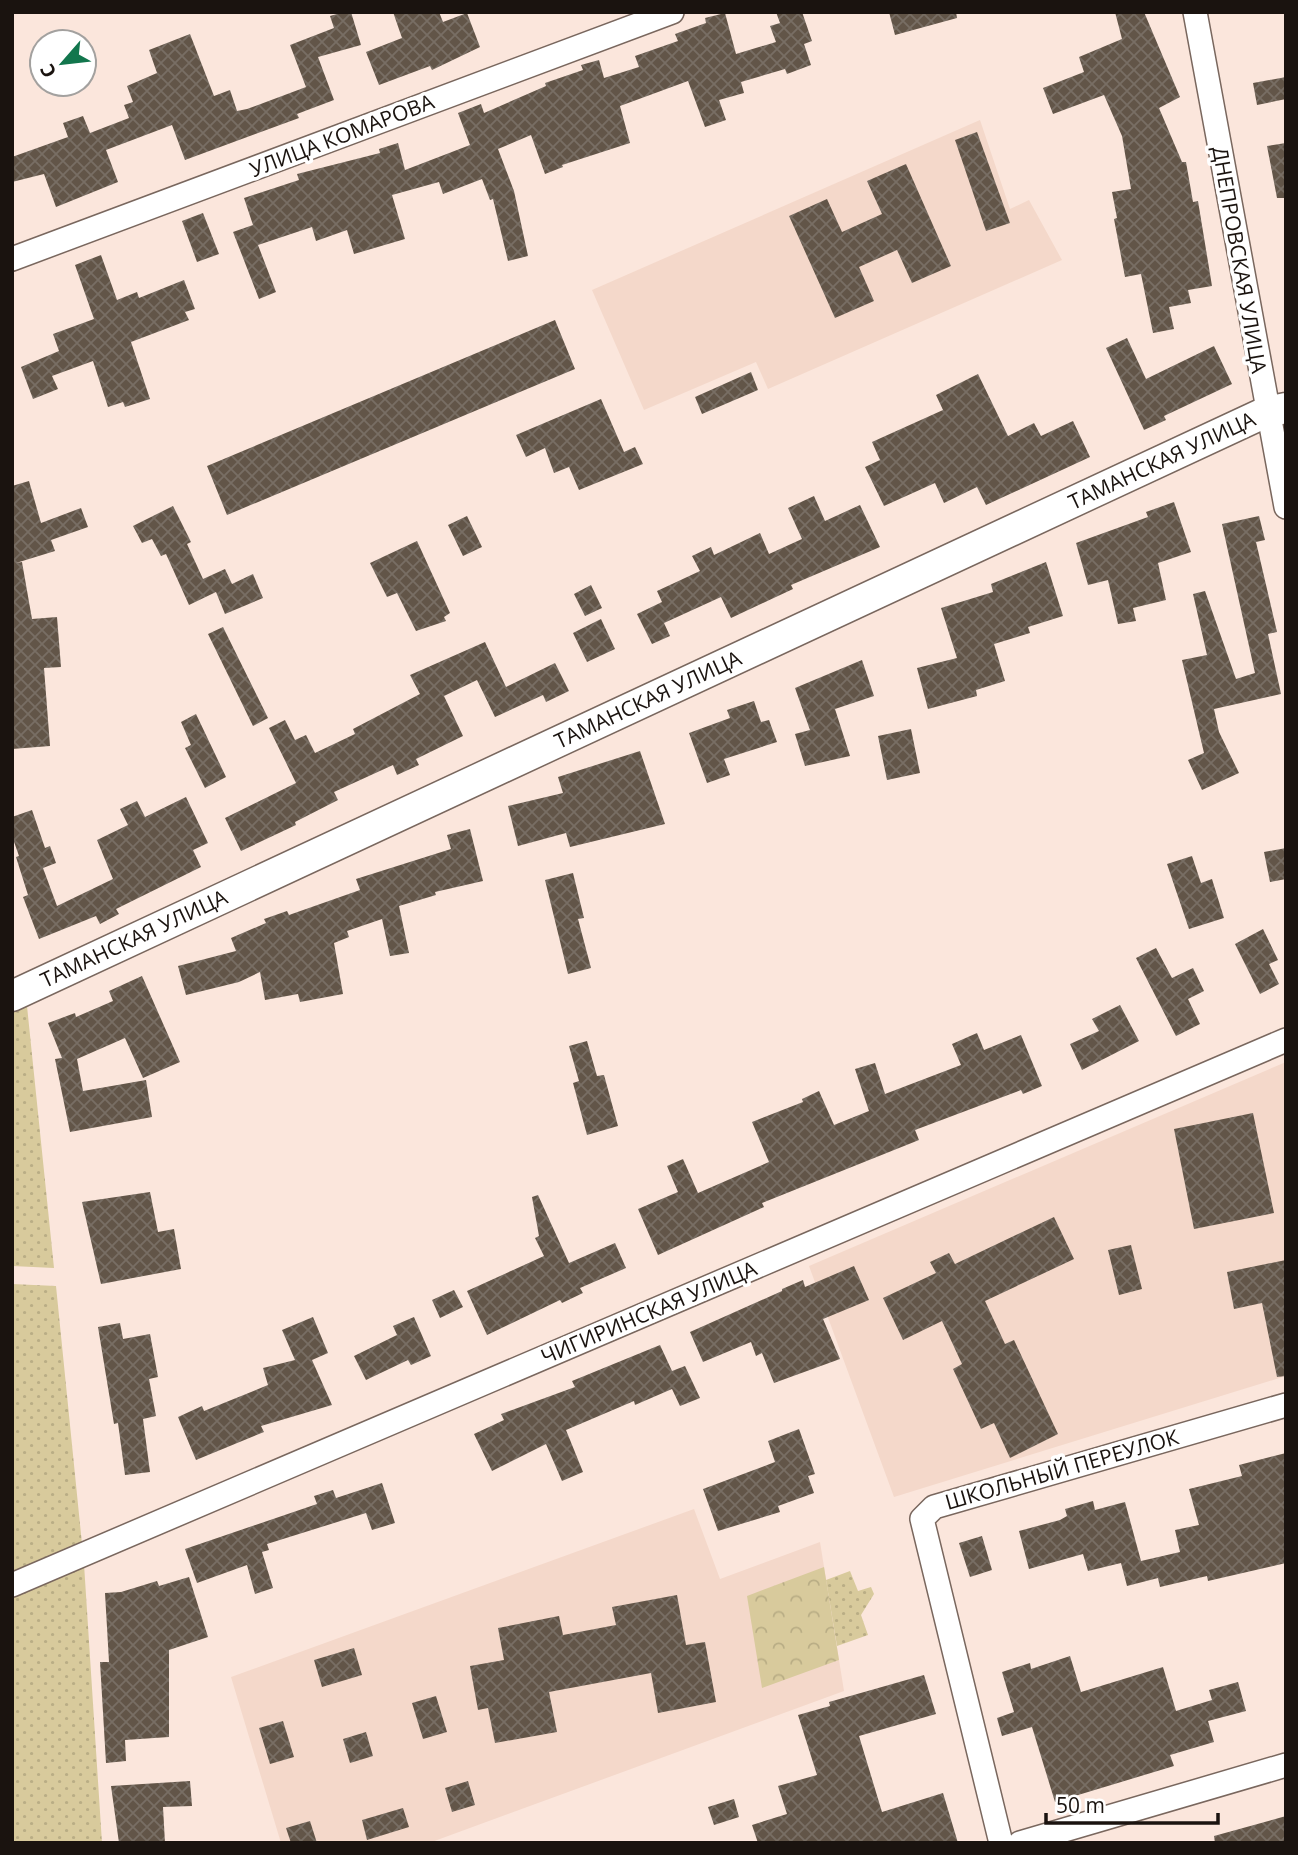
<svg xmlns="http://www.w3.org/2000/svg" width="1298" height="1855" font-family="'Open Sans',sans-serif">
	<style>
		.built { fill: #f4d8ca }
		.grass { fill: url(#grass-dots) }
		.forest { fill: url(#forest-crowns) }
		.building { fill: url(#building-cross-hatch) }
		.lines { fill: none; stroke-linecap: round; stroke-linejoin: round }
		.minor-casing { stroke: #79675e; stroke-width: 26 }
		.tertiary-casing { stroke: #79675e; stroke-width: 33 }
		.minor { stroke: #fff; stroke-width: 23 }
		.tertiary { stroke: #fff; stroke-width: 30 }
		.labels { text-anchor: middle; stroke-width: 7; stroke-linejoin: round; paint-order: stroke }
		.street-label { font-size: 21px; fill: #1a130f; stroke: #fff }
	</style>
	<defs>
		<pattern id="grass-dots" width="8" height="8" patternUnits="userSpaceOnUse" patternTransform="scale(1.75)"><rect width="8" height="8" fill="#d8ca9c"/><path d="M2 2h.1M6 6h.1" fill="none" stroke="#b9ad85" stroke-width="1.8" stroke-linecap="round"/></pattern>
		<pattern id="forest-crowns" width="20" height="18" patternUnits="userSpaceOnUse" patternTransform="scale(1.75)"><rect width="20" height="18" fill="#d8ca9c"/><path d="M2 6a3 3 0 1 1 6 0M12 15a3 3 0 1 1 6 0" fill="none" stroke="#b9ad85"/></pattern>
		<pattern id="building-cross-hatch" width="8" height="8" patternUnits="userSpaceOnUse" patternTransform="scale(1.75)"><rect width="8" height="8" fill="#625548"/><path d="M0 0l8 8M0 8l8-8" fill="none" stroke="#786e64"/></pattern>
	</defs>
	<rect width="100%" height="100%" fill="#fbe6dc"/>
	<path class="built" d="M980,120L1010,209L1029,200L1062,260L768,389L756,362L644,410L592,290Z
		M1286,1062V1376L894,1497L809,1266Z
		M694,1509L720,1579L820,1542L844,1691L429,1843H281L231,1677Z"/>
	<path class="grass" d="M27,1006L54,1268L12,1266V1013Z
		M12,1284L56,1286L82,1544L12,1574Z
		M84,1564L102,1843H12V1596Z
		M850,1571L858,1591L871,1587L874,1594L861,1615L868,1635L837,1646L826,1580Z"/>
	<path class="forest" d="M824,1567L839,1660L762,1688L747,1596Z"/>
	<path class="building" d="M344,12H351L361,45L318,57L334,100L297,114L299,118L185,160L172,125L106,150L118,182L56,207L44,174L12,182V157L68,137L63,123L83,116L90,133L129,118L124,105L133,102L127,86L157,73L149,50L190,34L214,96L230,90L237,111L247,109L306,87L290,45L334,28L330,16Z
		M393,12H439L443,22L467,13L480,47L432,70L430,66L379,85L366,52L402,38Z
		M776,12H802L812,41L804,44L811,65L787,74L785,69L741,82L744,93L719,100L726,120L705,127L688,81L620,106L630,143L562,165L563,167L545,174L531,135L498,149L514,191L528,256L508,261L493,199L490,200L482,179L443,194L439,182L392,195L405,239L354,254L347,230L316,241L312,227L258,245L276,292L259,299L233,232L253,225L244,198L299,180L297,174L380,153L379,149L398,143L405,170L470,145L458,113L481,104L484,113L546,86L545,83L583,70L581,65L599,60L604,78L639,67L635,56L678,41L675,34L706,23L705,18L725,13L736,54L776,42L770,26L780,23Z
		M889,12H956L957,18L895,35Z
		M1115,12H1144L1180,97L1159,108L1182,162H1186L1193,202L1198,201L1212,286L1188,290L1191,303L1169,307L1174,329L1153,333L1141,274L1125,277L1114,219L1117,218L1112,192L1131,189L1122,136L1104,95L1053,114L1043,88L1084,72L1079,57L1122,39Z
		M1286,77V99L1257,105L1253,83Z
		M977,132L1010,223L986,231L955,140Z
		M1286,143V198H1277L1267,146Z
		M906,164L951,266L912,283L897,250L859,267L874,301L835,318L789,216L827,199L842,232L882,214L867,181Z
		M203,213L219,254L197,262L182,221Z
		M101,255L117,300L137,292L139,298L184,280L195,309L185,312L189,320L131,342L150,399L125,407L123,402L108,407L93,361L52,376L58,389L33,399L21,367L59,351L53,334L94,319L75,265Z
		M555,320L575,369L227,515L207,466Z
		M1127,338L1146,379L1214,346L1232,384L1164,416L1166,420L1144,430L1106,348Z
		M751,372L758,390L702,414L695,397Z
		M978,374L1008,436L1034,423L1041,436L1073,421L1090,457L986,505L977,487L944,503L935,483L884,506L865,467L880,460L872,442L943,410L936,395Z
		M601,399L624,452L635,447L643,464L579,490L569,467L554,473L545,448L526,457L516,435Z
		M29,481L41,523L81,508L88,527L51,540L55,551L16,563L22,562L32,619L57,617L61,667L44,668L50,746L12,749V486Z
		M814,496L825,521L860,505L880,547L791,585L793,589L731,618L721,597L664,623L670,636L652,644L637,614L662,602L657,591L700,571L692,556L711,547L714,555L760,533L769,554L802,539L788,508Z
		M1174,502L1191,552L1158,563L1166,600L1133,608L1136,621L1118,624L1108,580L1088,585L1076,543L1148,517L1146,512Z
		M173,506L191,542L187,544L203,579L225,569L232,584L253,574L263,598L225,614L216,592L189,605L166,554L161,556L152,539L142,543L133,526Z
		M467,516L482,547L463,556L448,525Z
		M1259,516L1265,540L1256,542L1277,632L1268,634L1281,694L1214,709L1219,732L1239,773L1202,790L1188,760L1204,753L1182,660L1207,655L1193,594L1205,591L1236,679L1255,673L1222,524Z
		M417,541L450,613L444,617L446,621L416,631L397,593L387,597L370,563Z
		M1046,562L1063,616L1028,627L1030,633L994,644L1005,681L976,690L977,696L928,709L917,668L957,658L941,608L993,592L991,584Z
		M591,585L602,608L585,616L574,594Z
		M601,619L615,649L587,662L573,633Z
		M223,627L268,718L253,726L208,634Z
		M485,642L506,687L555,663L569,691L546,702L543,695L495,717L477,680L444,696L463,736L416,759L419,765L397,775L393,765L334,792L338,800L295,822L296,825L241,851L225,818L296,783L269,728L285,720L295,740L306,735L315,753L355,734L353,729L420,694L410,675Z
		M862,660L874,696L835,709L850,756L805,766L795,734L810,730L795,688Z
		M754,701L761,722L769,720L777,742L724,759L730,775L707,783L689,733L730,718L727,710Z
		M196,714L226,777L205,788L185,748L191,745L181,722Z
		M911,729L920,773L887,780L878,736Z
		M640,751L665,824L570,847L566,833L518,846L508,806L563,793L558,777Z
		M186,797L208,843L193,850L201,867L116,909L119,914L100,924L96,916L39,939L23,897L28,895L16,857L19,856L12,836V817L32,810L45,848L50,846L56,863L43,868L57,906L113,879L97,840L128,825L120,809L137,801L145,817Z
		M470,829L483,881L435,892L436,895L399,906L409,953L390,956L382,919L347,931L349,937L334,943L343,994L300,1002L298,994L265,1000L260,972L239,982L186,995L178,966L236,951L231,938L266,923L264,919L287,911L289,915L360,890L356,879L451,849L447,835Z
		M1286,848V879L1270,882L1264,852Z
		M1192,856L1201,883L1212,879L1224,918L1189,929L1167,864Z
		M573,873L584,918L578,919L591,968L568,974L545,880Z
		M1263,929L1278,960L1269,964L1279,984L1260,994L1235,944Z
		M1156,948L1172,978L1193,968L1204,991L1188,999L1200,1024L1176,1036L1136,958Z
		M142,976L180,1062L143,1078L125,1038L77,1059L83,1091L146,1080L152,1117L70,1132L55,1059L62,1058L48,1023L75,1013L76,1017L113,1001L109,991Z
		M1120,1005L1139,1041L1082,1070L1070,1044L1099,1031L1092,1019Z
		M977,1033L984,1050L1021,1035L1042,1086L1023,1094L1021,1090L915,1130L919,1140L762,1203L764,1207L658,1255L638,1209L678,1192L667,1166L683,1159L698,1193L769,1162L752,1122L803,1102L802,1099L819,1091L834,1125L869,1111L855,1069L875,1063L885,1094L961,1065L952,1044Z
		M587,1041L597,1076L604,1075L618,1126L587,1135L573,1083L579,1081L569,1046Z
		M1253,1113L1274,1213L1194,1229L1174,1129Z
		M150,1192L158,1232L174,1229L181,1269L101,1284L82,1202Z
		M538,1195L569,1263L615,1243L626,1268L580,1288L583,1293L562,1303L560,1300L487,1335L467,1291L544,1256L535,1238L539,1236L532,1197Z
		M1054,1217L1074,1259L985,1301L1005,1344L1014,1340L1058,1434L1010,1458L994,1423L981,1429L953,1369L962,1364L942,1321L903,1340L883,1298L936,1273L930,1262L949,1253L955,1264Z
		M1131,1245L1142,1289L1119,1295L1108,1250Z
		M1286,1260V1376L1277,1377L1262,1303L1234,1309L1227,1272Z
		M854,1266L869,1300L823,1319L840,1359L774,1383L762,1353L756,1356L751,1342L703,1362L690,1332L782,1291V1289L803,1280L805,1287Z
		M454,1290L463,1307L440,1318L432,1300Z
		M313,1317L328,1353L312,1360L332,1405L261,1426L264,1432L196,1460L178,1417L202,1406L204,1411L268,1385L263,1368L295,1360L282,1330Z
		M414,1317L431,1356L411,1365L408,1360L366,1380L354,1356L397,1335L393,1326Z
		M120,1323L123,1339L150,1334L158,1377L149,1379L156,1416L143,1419L150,1472L125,1475L118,1423L114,1424L98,1327Z
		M660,1345L672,1371L685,1366L700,1398L680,1406L672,1389L635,1405L634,1401L566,1430L583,1472L562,1481L546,1444L492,1471L474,1434L504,1420L501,1414L575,1387L572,1381Z
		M799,1429L815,1474L808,1476L814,1493L778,1506L780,1512L718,1531L703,1489L775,1462L768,1441Z
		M1286,1453V1563L1208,1581L1207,1576L1160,1587L1158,1578L1127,1586L1121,1563L1088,1571L1083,1554L1029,1569L1019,1531L1060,1520L1067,1516L1065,1509L1093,1501L1095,1510L1125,1502L1141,1561L1180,1552L1175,1530L1199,1525L1189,1489L1242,1476L1239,1465Z
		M382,1483L395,1523L372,1530L366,1513L267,1544L269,1550L262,1552L273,1588L255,1594L247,1565L197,1583L185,1549L317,1504L314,1496L333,1490L336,1498Z
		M982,1536L992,1570L970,1577L959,1543Z
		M189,1577L208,1637L169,1650V1737L125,1740L126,1761L106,1763L100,1662H109L105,1593L121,1592L157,1581L159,1586Z
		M677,1595L686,1645L705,1642L716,1702L658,1713L651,1673L549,1692L557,1732L495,1743L488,1708L478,1710L470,1666L504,1660L498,1628L559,1616L563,1635L616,1625L612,1607Z
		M354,1648L362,1675L322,1687L314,1660Z
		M1070,1656L1081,1692L1163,1667L1176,1711L1212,1700L1209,1690L1238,1682L1246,1711L1208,1721L1214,1742L1170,1755L1174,1766L1055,1802L1032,1727L1002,1736L997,1718L1014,1712L1002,1672L1030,1663L1031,1669Z
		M924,1675L936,1714L859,1736L882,1812L943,1793L958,1843H758L752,1825L787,1814L778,1786L817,1775L798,1715L830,1706L829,1702Z
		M436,1696L447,1732L423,1739L412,1703Z
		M283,1721L294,1757L270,1764L259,1728Z
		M366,1732L373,1756L350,1763L343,1739Z
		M190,1781L192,1806L163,1807L165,1843H119L111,1786Z
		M468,1781L475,1805L452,1812L445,1788Z
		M734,1799L739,1817L714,1825L708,1807Z
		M403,1808L409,1827L367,1840L362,1820Z
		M1286,1816V1843H1215L1214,1836Z
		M310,1821L317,1843H291L286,1828Z"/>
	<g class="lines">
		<g class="minor-casing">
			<path id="minor" d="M1195,12L1286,507
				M12,259L672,12
				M12,1585L1286,1040
				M1001,1843L922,1519L934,1507L1286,1405
				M1020,1843L1286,1765"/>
		</g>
		<g class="tertiary-casing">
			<path id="tertiary" d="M12,996L1266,412L1286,408"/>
		</g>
		<use href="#minor" class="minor"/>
		<use href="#tertiary" class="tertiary"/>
	</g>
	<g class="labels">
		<g class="street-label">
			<text transform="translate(342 136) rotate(-21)" y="7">УЛИЦА КОМАРОВА</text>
			<text transform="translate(1239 260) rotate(80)" y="7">ДНЕПРОВСКАЯ УЛИЦА</text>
			<text transform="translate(1162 461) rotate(-25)" y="7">ТАМАНСКАЯ УЛИЦА</text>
			<text transform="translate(648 700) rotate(-25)" y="7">ТАМАНСКАЯ УЛИЦА</text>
			<text transform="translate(134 939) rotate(-25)" y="7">ТАМАНСКАЯ УЛИЦА</text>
			<text transform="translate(649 1313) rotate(-23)" y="7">ЧИГИРИНСКАЯ УЛИЦА</text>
			<text transform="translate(1062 1470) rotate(-16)" y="7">ШКОЛЬНЫЙ ПЕРЕУЛОК</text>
		</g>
	</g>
	<rect width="1298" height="1855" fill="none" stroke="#1a130f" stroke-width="28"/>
	<g transform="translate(63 63) rotate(242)"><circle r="33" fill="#ffffff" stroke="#a3a19f" stroke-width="2"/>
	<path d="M0-5L12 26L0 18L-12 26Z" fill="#12764d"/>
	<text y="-10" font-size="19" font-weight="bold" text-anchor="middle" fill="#1a130f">С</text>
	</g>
	<path d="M1046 1813v10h172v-10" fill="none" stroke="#1a130f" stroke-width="3.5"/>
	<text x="1056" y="1813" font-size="21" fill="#1a130f" stroke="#ffffff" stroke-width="5" paint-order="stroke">50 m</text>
</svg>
